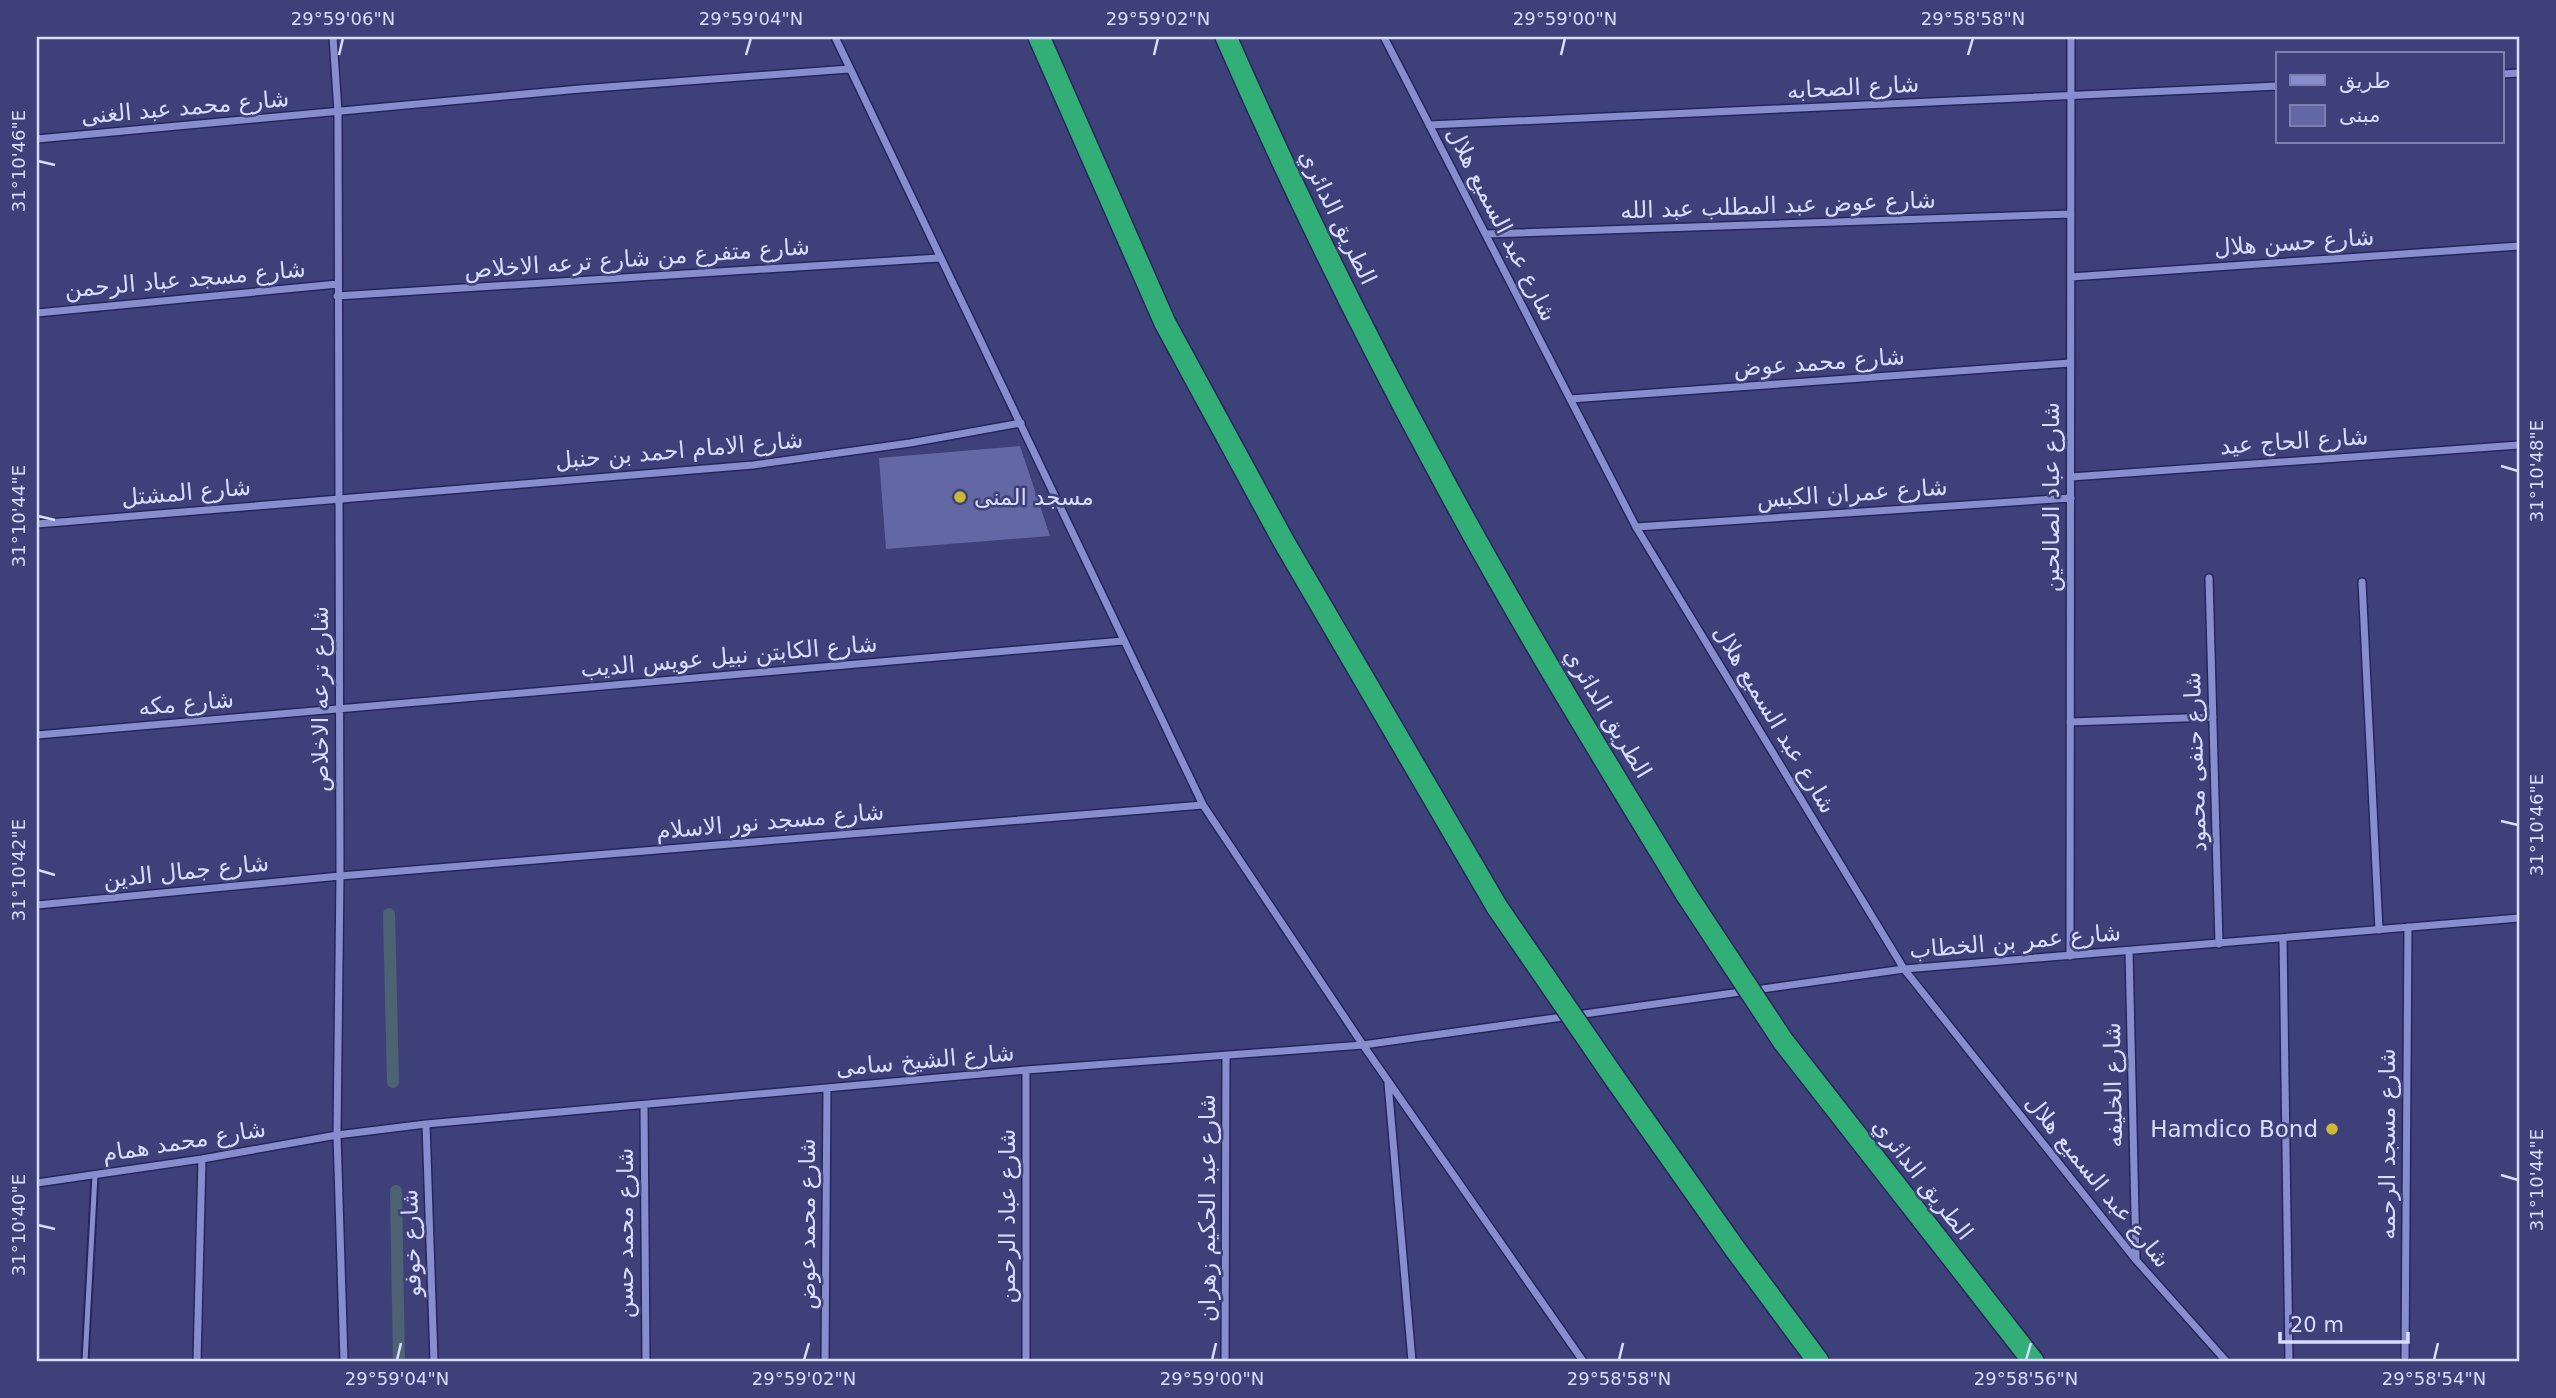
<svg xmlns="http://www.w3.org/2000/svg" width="2556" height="1398" font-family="'DejaVu Sans','Noto Sans Arabic',sans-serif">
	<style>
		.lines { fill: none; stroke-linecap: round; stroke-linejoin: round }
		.stream { stroke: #4d6272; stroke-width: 12 }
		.building { fill: #6368a4 }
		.service-casing { stroke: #25255b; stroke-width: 9 }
		.minor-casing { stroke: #25255b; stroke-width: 10 }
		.motorway-casing { stroke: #25255b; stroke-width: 24 }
		.service { stroke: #888ecd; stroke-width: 5 }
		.minor { stroke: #888ecd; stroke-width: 7 }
		.motorway { stroke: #31af76; stroke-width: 21 }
		.motorway-bridge-casing { stroke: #25255b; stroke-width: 24; stroke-linecap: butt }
		.motorway-bridge { stroke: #31af76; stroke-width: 21 }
		.ticks { fill: none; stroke: #d8ddff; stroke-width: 2.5 }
		.poi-dot { fill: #ceb837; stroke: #3e4179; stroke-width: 2.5 }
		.labels { text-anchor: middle; stroke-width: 5; stroke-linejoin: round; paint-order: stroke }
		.street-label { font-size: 23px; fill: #d8ddff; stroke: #3e4179 }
		.poi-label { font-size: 23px; fill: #d8ddff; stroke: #3e4179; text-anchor: start }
		.neatline { fill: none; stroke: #d8ddff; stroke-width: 2.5 }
		.ticks-label { font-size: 18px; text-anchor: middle; fill: #d8ddff }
	</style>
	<rect width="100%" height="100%" fill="#3e4179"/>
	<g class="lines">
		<path class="stream" d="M389,914L393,1082
			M396,1191L399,1361"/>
	</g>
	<path class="building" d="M1020,446L1050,536L886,549L879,458Z"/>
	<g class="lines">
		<g class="service-casing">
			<path id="service" d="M85,1361L95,1175"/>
		</g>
		<g class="minor-casing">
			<path id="minor" d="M333,37L338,112L340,876L337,1135L344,1361
				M835,37L1203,805L1363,1045L1583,1361
				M1384,37L1636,527L1904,969L2136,1260L2226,1361
				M2502,74L2519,73
				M1429,125L2278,86
				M37,139L580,89L849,69
				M1486,234L2071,214
				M2071,277L2519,246
				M337,296L939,258
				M37,313L338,284
				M1570,399L2070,363
				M2071,477L2519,445
				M37,524L753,465L910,443L1021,423
				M1636,527L2071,498
				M2209,578L2219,944
				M2362,582L2379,930
				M2070,722L2213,717
				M37,735L1123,641
				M37,905L340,876L1203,805
				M2283,938L2289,1361
				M2129,951L2136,1258
				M2070,956L2071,37
				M1388,1083L1412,1361
				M644,1105L646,1361
				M426,1124L434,1361
				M37,1183L202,1159L337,1135L426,1124L1026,1070L1363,1045L1904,969L2519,918
				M197,1361L202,1159
				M825,1361L827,1088
				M1026,1361V1070
				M1225,1361L1226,1056
				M2405,1361L2408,927"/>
		</g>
		<g class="motorway-casing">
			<path id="motorway" d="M1039,37L1165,323L1284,542L1497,907
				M1226,37C1289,180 1357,321 1432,459C1511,608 1600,753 1688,897
				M1783,1041L2033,1361
				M1618,1083L1735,1249L1818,1361"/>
		</g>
		<use href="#service" class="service"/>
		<use href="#minor" class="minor"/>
		<use href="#motorway" class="motorway"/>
		<g class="motorway-bridge-casing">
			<path id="motorway-bridge" d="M1688,897L1783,1041
				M1497,907L1618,1083"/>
		</g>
		<use href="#motorway-bridge" class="motorway-bridge"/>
	</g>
	<path class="ticks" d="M339,55L343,38M746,55L751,38M1154,55L1158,38M1561,55L1565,38M1968,55L1973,38M38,161L55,165M2501,466L2518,471M38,516L55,520M2501,821L2518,825M38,870L55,875M2501,1175L2518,1180M38,1225L55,1229M397,1360L401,1343M804,1360L809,1343M1212,1360L1216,1343M1619,1360L1623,1343M2026,1360L2031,1343M2434,1360L2438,1343"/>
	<g class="poi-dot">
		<circle cx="960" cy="497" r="7"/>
		<circle cx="2332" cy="1129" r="7"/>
	</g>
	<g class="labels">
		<g class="street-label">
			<text transform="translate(1853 87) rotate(-3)" y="8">شارع الصحابه</text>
			<text transform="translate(185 107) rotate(-5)" y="8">شارع محمد عبد الغنى</text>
			<text transform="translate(1778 205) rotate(-2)" y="8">شارع عوض عبد المطلب عبد الله</text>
			<text transform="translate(1338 217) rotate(64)" y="8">الطريق الدائري</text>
			<text transform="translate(1502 224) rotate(63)" y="8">شارع عبد السميع هلال</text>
			<text transform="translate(2294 242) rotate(-4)" y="8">شارع حسن هلال</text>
			<text transform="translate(637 258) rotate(-4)" y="8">شارع متفرع من شارع ترعه الاخلاص</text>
			<text transform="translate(185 279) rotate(-5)" y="8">شارع مسجد عباد الرحمن</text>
			<text transform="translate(1819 362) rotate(-4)" y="8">شارع محمد عوض</text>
			<text transform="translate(2294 441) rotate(-4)" y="8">شارع الحاج عيد</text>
			<text transform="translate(679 450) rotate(-5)" y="8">شارع الامام احمد بن حنبل</text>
			<text transform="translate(186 492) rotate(-5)" y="8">شارع المشتل</text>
			<text transform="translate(1852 493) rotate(-4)" y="8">شارع عمران الكبس</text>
			<text transform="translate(2051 497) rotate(-90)" y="8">شارع عباد الصالحين</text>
			<text transform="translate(729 656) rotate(-5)" y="8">شارع الكابتن نبيل عويس الديب</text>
			<text transform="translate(320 699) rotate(-90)" y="8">شارع ترعه الاخلاص</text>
			<text transform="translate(186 703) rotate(-5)" y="8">شارع مكه</text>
			<text transform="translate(1608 713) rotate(59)" y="8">الطريق الدائري</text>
			<text transform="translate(1775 719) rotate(59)" y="8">شارع عبد السميع هلال</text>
			<text transform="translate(2195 762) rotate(-92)" y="8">شارع حنفى محمود</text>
			<text transform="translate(770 821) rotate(-5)" y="8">شارع مسجد نور الاسلام</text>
			<text transform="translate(186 871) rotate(-6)" y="8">شارع جمال الدين</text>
			<text transform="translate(2015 941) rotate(-5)" y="8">شارع عمر بن الخطاب</text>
			<text transform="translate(925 1060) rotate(-5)" y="8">شارع الشيخ سامى</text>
			<text transform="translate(2113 1085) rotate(-91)" y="8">شارع الخليفه</text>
			<text transform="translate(184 1141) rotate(-9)" y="8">شارع محمد همام</text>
			<text transform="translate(2387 1144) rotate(-90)" y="8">شارع مسجد الرحمه</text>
			<text transform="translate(1923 1179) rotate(52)" y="8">الطريق الدائري</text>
			<text transform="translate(2098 1181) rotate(51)" y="8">شارع عبد السميع هلال</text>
			<text transform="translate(1207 1208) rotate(-90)" y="8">شارع عبد الحكيم زهران</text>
			<text transform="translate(1007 1216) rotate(-90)" y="8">شارع عباد الرحمن</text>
			<text transform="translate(807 1224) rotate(-90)" y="8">شارع محمد عوض</text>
			<text transform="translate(625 1233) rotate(-90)" y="8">شارع محمد حسن</text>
			<text transform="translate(411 1243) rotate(-92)" y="8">شارع خوفو</text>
		</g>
		<g class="poi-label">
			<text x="974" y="505">مسجد المنى</text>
			<text x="2318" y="1137" text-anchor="end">Hamdico Bond</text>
		</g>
	</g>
	<rect width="2556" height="1398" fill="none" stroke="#3e4179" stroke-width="77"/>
	<rect x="2276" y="52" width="228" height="91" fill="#3e4179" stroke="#7c7faf" stroke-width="2"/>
	<rect x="2290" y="75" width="35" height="10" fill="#888ecd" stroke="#7c7faf" stroke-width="2"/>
	<text x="2339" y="88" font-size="21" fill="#d8ddff">طريق</text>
	<rect x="2290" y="105" width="35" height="21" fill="#6368a4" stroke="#7c7faf" stroke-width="2"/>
	<text x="2339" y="122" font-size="21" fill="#d8ddff">مبنى</text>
	<path d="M2280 1332v10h128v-10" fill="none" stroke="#d8ddff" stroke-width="3.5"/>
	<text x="2290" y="1332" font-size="21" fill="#d8ddff" stroke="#3e4179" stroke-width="5" paint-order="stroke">20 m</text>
	<rect x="38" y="38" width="2480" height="1322" class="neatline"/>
	<g class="ticks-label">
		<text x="343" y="25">29°59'06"N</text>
		<text x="751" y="25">29°59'04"N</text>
		<text x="1158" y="25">29°59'02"N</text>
		<text x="1565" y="25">29°59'00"N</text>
		<text x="1973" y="25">29°58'58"N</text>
		<text transform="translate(19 161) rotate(-90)" y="6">31°10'46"E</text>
		<text transform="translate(2537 471) rotate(-90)" y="6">31°10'48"E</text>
		<text transform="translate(19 516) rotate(-90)" y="6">31°10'44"E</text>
		<text transform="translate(2537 825) rotate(-90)" y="6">31°10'46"E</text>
		<text transform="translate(19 870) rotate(-90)" y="6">31°10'42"E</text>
		<text transform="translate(2537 1180) rotate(-90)" y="6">31°10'44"E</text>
		<text transform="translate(19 1225) rotate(-90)" y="6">31°10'40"E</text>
		<text x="397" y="1385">29°59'04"N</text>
		<text x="804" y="1385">29°59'02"N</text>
		<text x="1212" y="1385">29°59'00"N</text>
		<text x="1619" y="1385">29°58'58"N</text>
		<text x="2026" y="1385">29°58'56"N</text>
		<text x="2434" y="1385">29°58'54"N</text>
	</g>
</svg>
